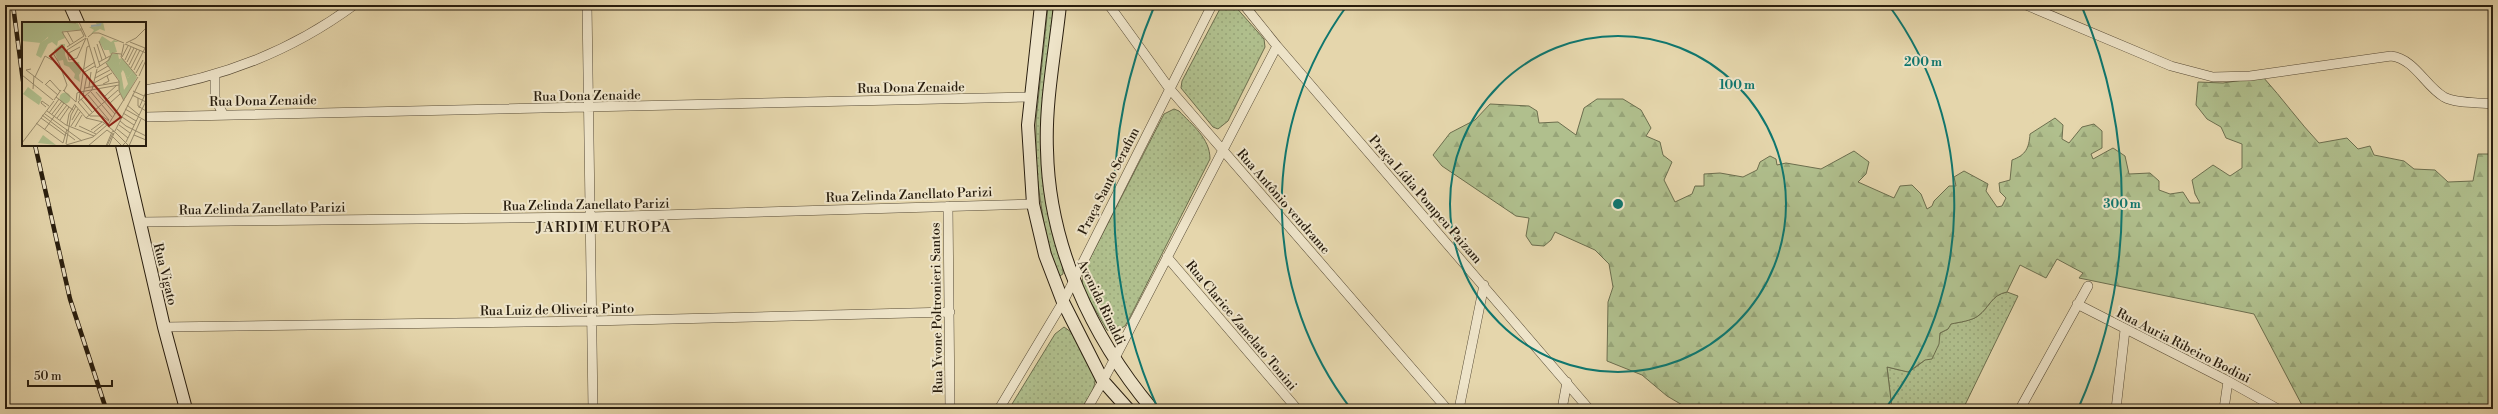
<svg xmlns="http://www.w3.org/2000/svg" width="2498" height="414" font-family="'Libre Bodoni',serif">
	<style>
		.grass { fill: url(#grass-dots); stroke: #6c6e4e }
		.forest { fill: url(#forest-firs); stroke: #6c6e4e }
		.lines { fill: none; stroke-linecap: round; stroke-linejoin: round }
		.street-casing { stroke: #574b36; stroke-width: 10 }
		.secondary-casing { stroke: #281d0e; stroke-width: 14 }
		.street { stroke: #eee4c9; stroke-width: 9 }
		.secondary { stroke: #eee4c9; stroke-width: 12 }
		.rail-casing { stroke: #281d0e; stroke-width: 4.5 }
		.rail { stroke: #eee4c9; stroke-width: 3; stroke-dasharray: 9; stroke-linecap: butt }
		.ring { fill: none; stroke: #0f766e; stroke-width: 2 }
		.labels { text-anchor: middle; stroke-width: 4; stroke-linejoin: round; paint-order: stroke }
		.street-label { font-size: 13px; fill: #281d0e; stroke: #eee4c9 }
		.quarter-label { font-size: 15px; letter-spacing: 1px; fill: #281d0e; stroke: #eee4c9 }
		.inset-river { fill: none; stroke: #9cb6b6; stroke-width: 2 }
		.inset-road { fill: none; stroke: #998c6d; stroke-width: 1 }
		.view { fill: #8f2418; fill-opacity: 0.15; stroke: #8f2418; stroke-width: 2 }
		.inset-edge { fill: none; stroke: #281d0e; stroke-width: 2 }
		.centre { fill: #0f766e; stroke: #eee4c9; stroke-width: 2 }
		.ring-label { font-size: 12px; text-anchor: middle; font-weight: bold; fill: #0f766e; stroke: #eee4c9; stroke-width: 4; stroke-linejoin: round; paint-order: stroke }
	</style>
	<defs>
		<pattern id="grass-dots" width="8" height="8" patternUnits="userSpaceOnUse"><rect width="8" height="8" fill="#b0bf8d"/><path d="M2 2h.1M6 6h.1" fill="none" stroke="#97a478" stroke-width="1.8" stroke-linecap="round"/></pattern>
		<pattern id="forest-firs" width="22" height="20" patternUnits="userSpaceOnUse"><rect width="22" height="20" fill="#b0bf8d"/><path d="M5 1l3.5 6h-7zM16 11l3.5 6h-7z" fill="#97a478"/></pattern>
	</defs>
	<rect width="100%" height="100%" fill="#e5d6ac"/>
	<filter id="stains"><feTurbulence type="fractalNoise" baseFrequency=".005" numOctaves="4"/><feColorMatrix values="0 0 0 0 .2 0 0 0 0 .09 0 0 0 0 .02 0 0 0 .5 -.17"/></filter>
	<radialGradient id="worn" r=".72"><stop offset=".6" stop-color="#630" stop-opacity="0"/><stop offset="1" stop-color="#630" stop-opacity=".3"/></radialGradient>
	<path class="grass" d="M1222,5H1234L1264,39L1265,47L1228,121L1218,129L1213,127L1181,88L1182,81Z
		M1052,6C1056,12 1047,73 1046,84C1039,152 1042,200 1063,265V274L1058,277L1045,231L1036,171V120L1048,7Z
		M1174,109L1179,111C1192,125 1210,138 1210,159L1129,319L1125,326L1114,332L1107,330L1082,287L1083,272L1164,114Z
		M2007,292L2018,296L1963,409H1892L1887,367L1909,372C1923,362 1938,352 1940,333L1948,329L1950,324C1960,322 1970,321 1978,316C1990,307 1991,295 2007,292Z
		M1064,327L1071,332L1095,375C1097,388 1087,399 1081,409H1009L1055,334Z"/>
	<path class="forest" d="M2263,77C2283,99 2299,122 2319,143L2347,138L2358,149L2370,146L2374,155L2404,161L2414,169L2435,170L2448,182L2473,181L2478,154H2491L2493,409H2304L2254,314L2079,278L2083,273L2057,259L2046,278L2020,265L2007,292C1991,295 1990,307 1978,316C1971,321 1960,322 1951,324L1948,329L1940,333L1939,344L1932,359L1925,360L1908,372L1887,367L1892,409H1689L1667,396L1642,375L1607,361L1608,302L1613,287L1609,264L1595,250L1555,232L1551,240L1544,246L1532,245L1526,236L1529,218L1516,216L1442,166L1433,155L1450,133L1475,120L1490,104L1529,106L1537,111L1539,123L1558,122L1576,135L1584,108L1597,99H1623L1641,110L1651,128L1646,136L1660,142L1663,155L1672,162L1664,180L1675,202L1692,194L1695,186H1704V174L1720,173L1743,177L1757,170L1760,162L1770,156L1776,159L1777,165L1786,163L1821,169L1854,151L1869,162L1866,174L1858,182L1894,198L1900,186L1912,185L1921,194L1927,209L1932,206L1934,201L1949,186H1956L1954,177L1964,171L1988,184L1986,191L1997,207L2002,206L2006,198L2000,192L1999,183L2010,180L2012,160C2026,155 2029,148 2030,134L2055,118L2063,125L2062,139L2069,143L2082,127L2094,124L2102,131V148L2091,154L2093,159L2113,148L2125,156L2129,174L2150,173L2159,181V190L2170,194L2183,192L2190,203H2200L2195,194L2192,180L2213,165L2230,176L2242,168V144L2226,138L2221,127L2207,119L2196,105L2198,82L2223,83Z"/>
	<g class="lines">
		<g class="street-casing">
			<path id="street" d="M587,5L593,409
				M1109,5L1169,88L1447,409
				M1244,5L1277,46L1589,409
				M2026,5L2171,66L2213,77L2250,76L2391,56C2415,59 2425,86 2444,97C2457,104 2478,102 2493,104
				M215,75V98L223,114
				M145,90C223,77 290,52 354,5
				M145,117L1030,97
				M948,206L950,409
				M139,222L590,217L1033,204
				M1167,257L1297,409
				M2077,304L2228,381L2278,409
				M164,327L591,321L950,312
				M999,409L1063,302L1212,5
				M1087,409L1103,381L1277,46
				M1459,409L1484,285
				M1562,409L1567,382
				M2020,409L2088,286
				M2116,409L2125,330
				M2224,409L2228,381"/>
		</g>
		<g class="secondary-casing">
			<path id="secondary" d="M70,5L78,23
				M1041,5L1028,125L1033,204L1045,255L1063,302L1103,381L1128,409
				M1060,5C1055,53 1045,102 1047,150C1049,246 1091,336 1152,409
				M122,145L164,327L186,409"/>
		</g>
		<use href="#street" class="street"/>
		<use href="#secondary" class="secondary"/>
		<g class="rail-casing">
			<path id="rail" d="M13,5L23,81
				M35,145L70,299L106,409"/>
		</g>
		<use href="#rail" class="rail"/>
	</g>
	<g class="ring">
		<circle cx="1618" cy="204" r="168"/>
		<path d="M1351 409A336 336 0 0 1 1346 7M1890 7A336 336 0 0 1 1885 409"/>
		<path d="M1158 409A504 504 0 0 1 1154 7M2082 7A504 504 0 0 1 2078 409"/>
	</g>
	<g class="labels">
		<g class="street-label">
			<text transform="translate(911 87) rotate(-1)" y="5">Rua Dona Zenaide</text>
			<text transform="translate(587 95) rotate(-1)" y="5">Rua Dona Zenaide</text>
			<text transform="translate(263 100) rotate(-1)" y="5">Rua Dona Zenaide</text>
			<text transform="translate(1108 181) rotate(-63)" y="5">Praça Santo Serafim</text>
			<text transform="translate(909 194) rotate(-2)" y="5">Rua Zelinda Zanellato Parizi</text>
			<text transform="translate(1426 199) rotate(49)" y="5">Praça Lídia Pompeu Paizam</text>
			<text transform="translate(1284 201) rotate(49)" y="5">Rua Antônio vendrame</text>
			<text transform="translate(586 204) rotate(-1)" y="5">Rua Zelinda Zanellato Parizi</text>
			<text transform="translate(262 208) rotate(-1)" y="5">Rua Zelinda Zanellato Parizi</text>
			<text transform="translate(166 274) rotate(76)" y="5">Rua Vigato</text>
			<text transform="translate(1102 302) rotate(64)" y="5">Avenida Rinaldi</text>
			<text transform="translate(936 308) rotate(-91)" y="5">Rua Yvone Poltronieri Santos</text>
			<text transform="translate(557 309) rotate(-1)" y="5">Rua Luiz de Oliveira Pinto</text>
			<text transform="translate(1242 325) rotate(50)" y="5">Rua Clarice Zanelato Tonini</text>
			<text transform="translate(2184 345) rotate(27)" y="5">Rua Auria Ribeiro Bodini</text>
		</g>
		<g class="quarter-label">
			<text x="604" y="232">JARDIM EUROPA</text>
		</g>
	</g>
	<g transform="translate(22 22)">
		<rect width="124" height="124" fill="#e5d6ac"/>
		<path d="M1,0H37L38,2L29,4L27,14L19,21L0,19ZM100,36L111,49L106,56L97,42ZM6,65L20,76L17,83L1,72ZM21,113L34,123L16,121Z" fill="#b0bf8d"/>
		<path d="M73,0H81L83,9L78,7L69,12L72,8L67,5L76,4ZM32,1H56L59,8L41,9L43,16L36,19L35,24L30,20L26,22L19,36L14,33L18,21L26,16L27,5ZM80,14L89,20L92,18L97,20H92L95,30L88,32L87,28H82L77,19ZM39,22H43V33L46,40H57L59,50L57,53L58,60L52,56L53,52L47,45L42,43L41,38L36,39L32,28ZM89,32H96L97,37L100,36L97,42L102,46L99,51L102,68L106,62L102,49L106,56L111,49L115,55L102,78L97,69V58L84,41Z" fill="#b0bf8d"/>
		<path d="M37.5 76a5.5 5.5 0 1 1 11 0a5.5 5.5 0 1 1-11 0Z" fill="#b0bf8d"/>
		<path class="inset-river" d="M69,4L78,3L79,0"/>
		<path class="inset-road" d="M39,0L54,1M57,0L64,15M45,9L51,20M66,15L71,11H77L102,21M65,16L74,46M77,19L84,36M108,20L123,26M104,21L114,16L124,6M75,22L80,38M102,22L99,35L115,54M103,22L124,31M48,23L62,14L59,8M45,25L48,23L40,10L59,8V6M72,25L78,44M31,31L37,41L45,63L42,69M45,32L58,25M100,35L106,24M47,38L45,28L64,16M47,38L55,36L64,16M103,38L109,25M77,40L88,34M105,40L112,26M84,41L97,59V69L102,79M107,43L115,27M75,46L87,38L90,31L99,32M109,46L118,28M9,47L4,48L21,61M62,47L73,40M112,48L124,24M61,51L73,44M74,51L86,44M114,51L121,38M0,53L31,78M65,53L61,74L78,94M117,54L124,38M13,55L23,34L30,38M73,56L88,48M72,61L90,51M23,62L36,73M81,62L87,59L85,54M23,63L28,58L38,69M67,65L69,50M63,66L97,60M76,66L95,89M11,67L12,54M41,68L54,80M111,69L122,74M58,70L97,63M69,70L90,95M74,70L93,92M66,73L87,98M110,73L124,80M83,74L95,63M34,75L51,88M116,76V84L124,89M59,77L70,90M32,78L39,68M57,78L65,25L67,24M54,80L55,71L58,70M56,80L68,94H80L87,99M56,80L70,68L75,47M88,81L98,72M53,83L64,96L81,100L93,110L90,109M105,83L117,93M24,85L19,81L20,79L27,84M117,86L124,70M103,87L124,99M25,89L44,103L72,114M27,91L37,77M101,91L114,99M23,92L60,119M30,92L40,79M20,93L53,118M100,95L112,103M19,96L44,114M35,96L45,83M64,96L96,68M38,98L47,85M50,98L56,87M98,99L104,104L124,114M14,101L41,121M45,103L47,92L53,82M86,103L116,55M97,103L108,111M49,104L58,90M57,104L74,112M53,105L60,93M23,107L42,81M95,107L106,116M69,108L80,100M93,109L118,59M72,110L83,101M93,110L107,124M112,113L124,118M91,115L100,124M0,121L32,79M41,121L45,107M44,122L49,93L54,84M44,123L71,115L85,103M66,124L85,108L89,111M84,124L90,110M85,124L91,111M87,124L92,111M100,124L104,120L124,79M107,124L119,97"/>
		<path class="view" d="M40,24L99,95L87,104L28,34Z"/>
		<rect width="124" height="124" class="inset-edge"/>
	</g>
	<circle cx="1618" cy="204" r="6" class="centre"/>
	<g class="ring-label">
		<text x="1923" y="66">200 m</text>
		<text x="1737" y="89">100 m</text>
		<text x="2122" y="208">300 m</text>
	</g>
	<rect width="2498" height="414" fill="none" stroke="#e5d6ac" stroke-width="20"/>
	<rect x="6" y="6" width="2486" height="402" fill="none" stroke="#281d0e" stroke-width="2"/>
	<rect x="10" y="10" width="2478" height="394" fill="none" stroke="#281d0e"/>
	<path d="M28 380v6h84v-6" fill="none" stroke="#281d0e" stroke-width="2"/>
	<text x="34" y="380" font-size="12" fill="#281d0e" stroke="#eee4c9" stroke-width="3" paint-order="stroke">50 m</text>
	<rect width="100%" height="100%" filter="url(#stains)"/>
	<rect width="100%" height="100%" fill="url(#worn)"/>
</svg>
